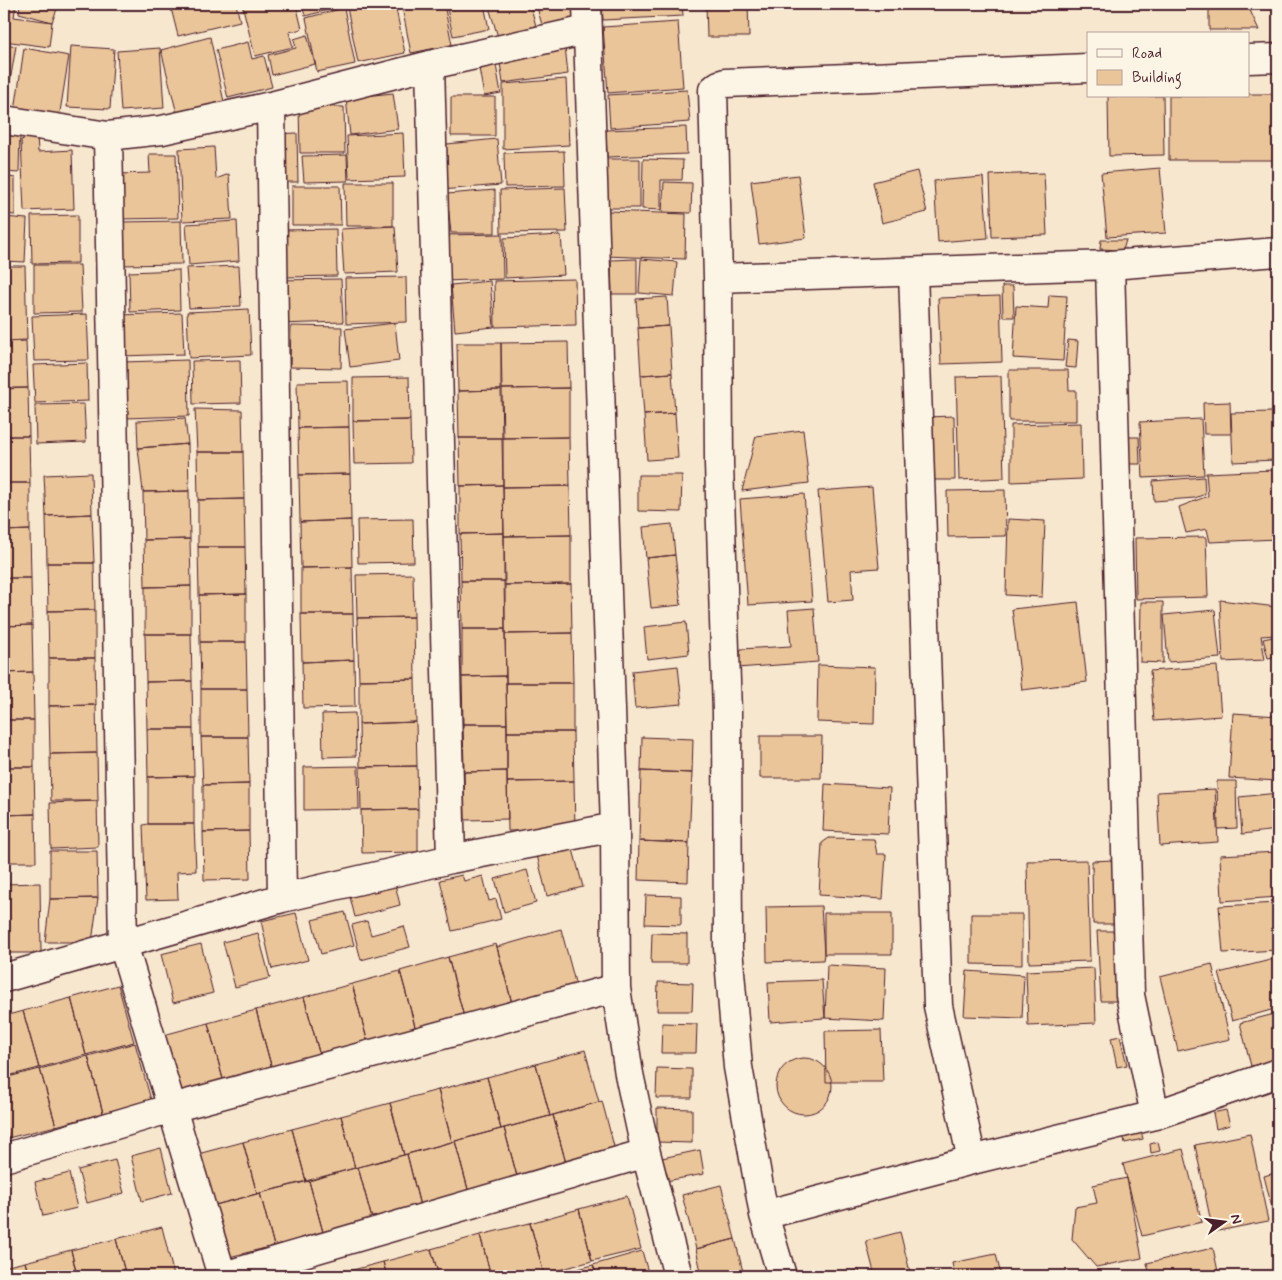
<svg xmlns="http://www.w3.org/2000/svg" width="1282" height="1280" font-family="Mynerve,sans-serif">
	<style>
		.building { fill: #eac59a; stroke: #4a1f2b }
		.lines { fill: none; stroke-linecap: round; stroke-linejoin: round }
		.minor-casing { stroke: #4a1f2b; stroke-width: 31 }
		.minor { stroke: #fcf5e5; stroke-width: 28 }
	</style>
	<rect width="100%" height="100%" fill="#f7e7ce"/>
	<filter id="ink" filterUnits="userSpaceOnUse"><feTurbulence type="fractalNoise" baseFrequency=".02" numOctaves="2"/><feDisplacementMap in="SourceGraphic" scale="10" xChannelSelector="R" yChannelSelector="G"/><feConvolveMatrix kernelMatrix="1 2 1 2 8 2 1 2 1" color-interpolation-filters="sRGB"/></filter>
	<g filter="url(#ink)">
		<path class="building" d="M4,4H16L14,17L52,22L49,47L4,41Z
			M20,4H59L52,22L19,13Z
			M170,4H236L240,21L178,36Z
			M242,4H296L302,29L289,32L293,47L255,56Z
			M302,4H351L305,16Z
			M361,4H395L405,53L358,63L347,7Z
			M416,4H444L452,45L411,53L402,7Z
			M446,4H484L489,29L453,36Z
			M488,4H530L536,26L498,37Z
			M536,4H574L578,19L543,28Z
			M602,4H682L683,16L603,20Z
			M706,4H748L749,37H707Z
			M1209,4H1236V7L1249,8L1259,30H1209Z
			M344,8L355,64L317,72L306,18Z
			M678,22L683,87L608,93L603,27Z
			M307,35L315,64L272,75L268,55L296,48L294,39Z
			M210,37L224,102L177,114L161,50Z
			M248,42L252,59L264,56L272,87L228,98L216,50Z
			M4,44L16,46L6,105H4Z
			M71,46L114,49L110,109L67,107Z
			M565,46L568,74L503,83L499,56Z
			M24,48L69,56L59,118L15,111Z
			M160,48L164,108L121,111L117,51Z
			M496,65L501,93L484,96L479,68Z
			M566,79L569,145L503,149V84Z
			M687,90L690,122L610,128L608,95Z
			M393,93L398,129L350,135L346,98Z
			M1248,94H1278V160H1169V96H1248Z
			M1108,96H1163L1164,155L1109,156Z
			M451,97H495V136H451Z
			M299,106L344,107L345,153H300Z
			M686,127L687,154L607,157L606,130Z
			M4,132H20L19,173L4,172Z
			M297,133L298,182H274L273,134Z
			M403,133L405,177L349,179L347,136Z
			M37,134L38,152L72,150L74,209L24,211L21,140Z
			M497,139L501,185L441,190L437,145Z
			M214,147L216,179L229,174L232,219L182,221L179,149Z
			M564,151L565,186L505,187L504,153Z
			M149,154H176L178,218L119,219L117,174L150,173Z
			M347,155L348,181L304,182L302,156Z
			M603,159H640V208H603Z
			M643,159L683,160L682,180H661V210L642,209Z
			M1160,168L1166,233L1107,237L1101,173Z
			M917,171L927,212L882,223L873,182Z
			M1044,173L1047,235L992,237L990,175Z
			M798,175L806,238L759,244L751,181Z
			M4,176L15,178V215L4,214Z
			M983,177L988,238L938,242L934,181Z
			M664,182L692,183L691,213L662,212Z
			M345,183H393V226H346Z
			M292,186H340L341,225H292Z
			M565,188L567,232L501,233L500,190Z
			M495,190V233H451L447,194Z
			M607,211L686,214L685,259L605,256Z
			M78,215V263L32,264L31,216Z
			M4,217L27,219L25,262L4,261Z
			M181,221L182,264L120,265L119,222Z
			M237,221L239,261L189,265L186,224Z
			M395,226L398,272L344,274L341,229Z
			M336,229L337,276L285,277L284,230Z
			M502,234L503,279L443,281L442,235Z
			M561,235L564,275L505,278L504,238Z
			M1101,240H1126L1123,250L1100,249Z
			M637,259V294H612L611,260Z
			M641,259L677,262L674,296L639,293Z
			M34,265H80L82,312L34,313Z
			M4,266H25L27,340L4,341Z
			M239,266L241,306L189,308L186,268Z
			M179,270L180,310L130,312L129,272Z
			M406,277L407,322L346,324L345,278Z
			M341,279L343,322L278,324L277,280Z
			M575,279L576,325L495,327L494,281Z
			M490,281L494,327L455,331L451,285Z
			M1002,286H1013L1014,317H1003Z
			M1049,295L1067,296L1063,361L1013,358L1016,306L1048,308Z
			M1000,296L1002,362L941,364L938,298Z
			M667,297L669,326L638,328L636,299Z
			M249,309L251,355L189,358L187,312Z
			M182,313L184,354L121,356L119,315Z
			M87,314L89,360L34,361L32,316Z
			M395,323L399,361L350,367L345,329Z
			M291,326L342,327L341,368L290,367Z
			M669,326L672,373L641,375L638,328Z
			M1068,340L1078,341L1076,368L1065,367Z
			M26,341L28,388H4V342Z
			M568,342L569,388L502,389L501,343Z
			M457,343H501V390L458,391Z
			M188,360L189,416L125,418L123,362Z
			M240,360L241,403L193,404L192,361Z
			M87,363L88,401L35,403L33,365Z
			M1009,370H1068L1069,390H1076V421H1009Z
			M672,373L675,413L644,415L641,375Z
			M1001,376L1004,478L959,480L956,377Z
			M409,377L410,420L353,421V378Z
			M348,381L349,427L298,428L297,382Z
			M28,388L29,436H4V389Z
			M569,388V437L503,438L502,389Z
			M501,390L502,438H459L458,391Z
			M1230,402L1231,434H1204L1203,403Z
			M84,404L86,442L36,444L35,405Z
			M195,409L242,410L243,452H197Z
			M1273,412L1275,460L1233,462L1231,413Z
			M675,413L678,458L647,460L644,415Z
			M954,416L955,480H927L925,417Z
			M185,418L188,444L138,448L137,421Z
			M1201,419L1204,475L1143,478L1140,422Z
			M410,420L411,463L354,464L353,421Z
			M1081,423L1082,479L1011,482V425Z
			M349,427L350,474L299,475L298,428Z
			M803,430L809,483L742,491L756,436Z
			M4,436H29L30,483H4Z
			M569,437L570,486L503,487V438Z
			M1123,437H1139L1140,464H1124Z
			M459,438H502L503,485L460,486Z
			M188,444L189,491L143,492L138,448Z
			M197,452H243L244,499L198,500Z
			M1273,470L1277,539L1210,542L1207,529L1186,533L1179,507L1208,496L1206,473Z
			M91,473L92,514L46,516L44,475Z
			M350,474L351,520L300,522L299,475Z
			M638,475H682L681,512L638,511Z
			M1204,477L1205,494L1195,498L1154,501L1153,481Z
			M4,483H30V530L4,531Z
			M503,485L504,533L460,534V486Z
			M570,486L571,535L504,536L503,487Z
			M872,487L879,568L851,570L853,600L828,602L818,491Z
			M1005,490L1006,536L948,537L947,491Z
			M189,491L190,539L144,540L143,492Z
			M804,494L812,601L748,605L740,499Z
			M244,499L245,547H198V500Z
			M92,514L94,563H47L46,516Z
			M413,519L414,562L358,563L357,520Z
			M1008,519L1045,521L1042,597L1006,595Z
			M351,520L352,567L301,568L300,522Z
			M672,524L675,555L646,558L643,527Z
			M30,530L31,578H4V531Z
			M504,533V581H461L460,534Z
			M571,535V584L505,585L504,536Z
			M1206,537L1208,597L1136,599L1135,538Z
			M190,539L191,586L145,587L144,540Z
			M198,547H245L246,594L199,595Z
			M675,555L681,605L651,608L646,558Z
			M47,563H94L95,610L48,611Z
			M352,567L353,614H301V568Z
			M413,574L414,617L357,618L356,575Z
			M4,578H31L32,625L4,626Z
			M461,581H504L505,629H462Z
			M571,584L572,633L505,634V585Z
			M191,586V634H145V587Z
			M246,594V642H200L199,595Z
			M1220,600L1276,607V635L1261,636L1265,660L1223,662Z
			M1078,602L1087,682L1022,690L1012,609Z
			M1141,602H1163V663L1140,662Z
			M814,608L818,662L737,668L741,649L791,646L788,610Z
			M95,610V658H49L48,611Z
			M1215,610L1220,658L1168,662L1164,615Z
			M301,614H353L354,660L302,662Z
			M414,617L415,679L359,680L357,618Z
			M686,622L689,654L647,659L644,627Z
			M32,625L33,672L4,673V626Z
			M462,629H505L506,676L462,677Z
			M572,633L573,683H506L505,634Z
			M145,634H191L192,681L146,682Z
			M1278,636V656L1268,658L1263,639Z
			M200,642H246L247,689H201Z
			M49,658H95L96,705L49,706Z
			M354,660L355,707L303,708L302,662Z
			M818,665L875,667L874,724L817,722Z
			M678,666L682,704L635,708L632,671Z
			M1217,666L1221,716L1154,721L1150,671Z
			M33,672L34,720H4V673Z
			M506,676L507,724H463L462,677Z
			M415,679L416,722L359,724V680Z
			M192,681L193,729H147L146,682Z
			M506,683H573V732H507Z
			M201,689H247L248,737H201Z
			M96,705L97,753L50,754L49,706Z
			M355,713L356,756L323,757L322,714Z
			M1233,713L1278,716V781L1229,778Z
			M4,720H34V767H4Z
			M416,722L417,766L360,767L359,724Z
			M463,724H507V771L464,772Z
			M147,729H193L194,776L148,777Z
			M507,732H573L574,781L507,782Z
			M760,736H822L821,778H760Z
			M201,737H248L249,784L203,785Z
			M642,737L693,739L692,773L641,771Z
			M97,753L98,801H51L50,754Z
			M358,766L359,809L304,810V767Z
			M417,766L418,809L361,810L360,767Z
			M4,767H34L35,814L4,815Z
			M507,771L508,819L465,820L464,772Z
			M641,771L692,773L689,843L639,841Z
			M194,776V824H148V777Z
			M574,781L575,830L508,831L507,782Z
			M1217,781H1236L1237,828L1218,829Z
			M249,784V831L203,832V785Z
			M825,784L890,788L888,834L823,831Z
			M1215,789L1218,842L1160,846L1157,792Z
			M1278,793V830L1242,834L1239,797Z
			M97,801L98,847L51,849L50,803Z
			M418,809V852L362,853L361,810Z
			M35,814L36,862H4V815Z
			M148,824H194L196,871L177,872L178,899L146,900L143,825Z
			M249,831L250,879L204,880L203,832Z
			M570,838L583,887L547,896L535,847Z
			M829,838L874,839L877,854H886L883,899L819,895L822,843Z
			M639,841L689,843L688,882L638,880Z
			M50,851H97L98,898L50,899Z
			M1278,852V897L1222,901L1220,855Z
			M1087,860L1090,961L1029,963L1027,861Z
			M1113,860L1115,924H1093L1092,861Z
			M527,870L536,903L504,912L495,879Z
			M462,875L464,881L483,876L489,901L496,899L501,919L452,931L440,880Z
			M394,880L400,905L355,917L349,893Z
			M40,883L41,953H4V884Z
			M646,895L681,896V925L645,924Z
			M98,898L92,942H45L50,899Z
			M1278,903V950L1223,953L1219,906Z
			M821,906L824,954L823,960L767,962L766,907Z
			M345,912L354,945L321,954L312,920Z
			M296,913L308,960L272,969L261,921Z
			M824,913H892V954H824Z
			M971,914H1022V965L971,964Z
			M367,921L371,935L404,926L410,947L361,960L352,925Z
			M561,929L576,986L512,1003L497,947Z
			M1097,931H1118L1121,1001H1101Z
			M258,933L270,978L235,987L223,942Z
			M652,933L687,934V963H651Z
			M201,944L213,993L173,1003L161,954Z
			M496,944L512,1003L464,1017L448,957Z
			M448,957L464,1017L416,1030L400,971Z
			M1278,958V1008L1232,1021L1219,973Z
			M1212,964L1230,1039L1178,1051L1160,977Z
			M827,965L886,968L884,1021L825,1018Z
			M1094,968L1096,1023L1028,1026L1026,971Z
			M400,971L416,1030L368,1043L352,984Z
			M967,971L1024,975L1022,1018L964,1016Z
			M822,980L825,1018L770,1022L768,982Z
			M658,982L693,983L692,1011H657Z
			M352,984L368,1043L320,1056L304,997Z
			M118,985L134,1042L86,1055L71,998Z
			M304,997L320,1056L272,1069L256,1010Z
			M71,998L86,1055L39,1068L23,1011Z
			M256,1010L272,1069L224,1083L208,1023Z
			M23,1011L39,1068L4,1077V1016Z
			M1278,1013V1059L1251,1066L1240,1023Z
			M208,1023L224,1083L176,1096L160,1036Z
			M662,1023L697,1024L696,1053H661Z
			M881,1030L883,1082H826L825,1031Z
			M1120,1036L1127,1065L1117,1067L1111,1038Z
			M135,1043L151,1100L103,1113L88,1056Z
			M585,1050L599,1102L550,1116L536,1064Z
			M88,1056L103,1113L56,1126L40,1069Z
			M776 1086a28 28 0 1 1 56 0a28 28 0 1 1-56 0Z
			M536,1064L550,1116L501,1129L487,1077Z
			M657,1068L692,1069V1098H656Z
			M40,1069L56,1126L8,1138L4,1122V1078Z
			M487,1077L501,1129L452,1142L438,1090Z
			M438,1090L452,1142L404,1155L390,1103Z
			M602,1101L616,1154L567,1167L553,1115Z
			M390,1103L404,1155L355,1168L341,1116Z
			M657,1108L692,1109V1143L657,1142Z
			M1226,1110L1230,1125L1216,1129L1213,1113Z
			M1278,1112V1134L1272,1114Z
			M553,1115L567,1167L518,1180L504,1128Z
			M341,1116L355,1168L306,1181L292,1129Z
			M4,1122L8,1138L4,1140Z
			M1139,1123L1143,1139L1125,1143L1121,1127Z
			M504,1128L518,1180L469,1193L455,1141Z
			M292,1129L306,1181L257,1194L243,1142Z
			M1250,1134L1268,1221L1213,1232L1195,1145Z
			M455,1141L469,1193L420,1206L407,1154Z
			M243,1142L257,1194L208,1207L194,1155Z
			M1158,1142L1160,1151L1151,1153L1150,1144Z
			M161,1148L172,1193L142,1201L131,1156Z
			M1183,1149L1202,1222L1142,1236L1123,1164Z
			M700,1150L704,1174L666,1181L662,1158Z
			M407,1154L420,1206L372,1219L358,1167Z
			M115,1160L124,1193L87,1203L78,1170Z
			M358,1167L372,1219L323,1232L309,1181Z
			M1278,1172V1210L1273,1212L1264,1176Z
			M69,1173L77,1208L43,1216L35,1182Z
			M1127,1178L1142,1258L1096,1267L1072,1239L1075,1207L1097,1203L1093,1185Z
			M309,1181L323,1232L274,1246L260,1193Z
			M721,1185L735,1239L696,1249L682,1195Z
			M260,1193L274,1246L225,1258L211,1206Z
			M627,1196L641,1249L592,1261L579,1209Z
			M579,1209L592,1261L544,1274L530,1223Z
			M530,1223L544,1274L537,1276H491L480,1235Z
			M162,1227L174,1276H126L116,1239Z
			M900,1232L911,1276H875L866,1241Z
			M480,1235L491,1276H439L431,1249Z
			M116,1239L126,1276H77L71,1250Z
			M735,1239L744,1276H702L696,1249Z
			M1213,1248L1219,1276H1150L1147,1263Z
			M431,1249L439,1276H387L383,1262Z
			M71,1250L77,1276H29L25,1262Z
			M642,1251L649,1276H597L593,1265Z
			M996,1254L1001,1276H955L952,1263Z
			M25,1262L29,1276H4V1267Z
			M383,1262L387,1276H334V1275Z
			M593,1265L597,1276H551Z
			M859,1270L861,1276H836Z
			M938,1272L939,1276H922Z"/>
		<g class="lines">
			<g class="minor-casing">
				<path id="minor" d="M587,4L615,827L616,988L629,1074L646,1153L678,1276
					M1248,59L1278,58
					M430,65L451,859
					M271,106L282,898
					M4,120L108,136L162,130L271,106L430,65L587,30
					M108,136L123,944L222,1276
					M1110,265L1130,995L1155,1115
					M913,272L938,1006L972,1160
					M718,278L1110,265L1278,252
					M4,978L282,898L451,859L615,827
					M4,1158L172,1108L616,988
					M764,1215L972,1160L1155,1115L1278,1073
					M224,1276L646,1153
					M782,1276L764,1215L738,1067L728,948L727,713L719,464L718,278L713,90L719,85L725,83L1088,68"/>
			</g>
			<use href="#minor" class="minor"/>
		</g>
	</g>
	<rect width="1282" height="1280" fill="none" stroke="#fcf5e5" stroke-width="20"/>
	<rect x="10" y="10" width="1262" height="1260" fill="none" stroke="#4a1f2b" stroke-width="2" filter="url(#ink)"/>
	<rect x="1087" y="32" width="162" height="65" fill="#fcf5e5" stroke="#b59f9b"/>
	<rect x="1097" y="49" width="25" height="8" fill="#fcf5e5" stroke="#b59f9b"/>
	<text x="1132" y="58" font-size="15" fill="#4a1f2b">Road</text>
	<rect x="1097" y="70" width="25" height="15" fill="#eac59a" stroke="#b59f9b"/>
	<text x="1132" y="82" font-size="15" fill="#4a1f2b">Building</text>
	<g transform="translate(1224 1222) rotate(76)" stroke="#fcf5e5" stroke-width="4" paint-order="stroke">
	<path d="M0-4L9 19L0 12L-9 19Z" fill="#4a1f2b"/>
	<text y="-8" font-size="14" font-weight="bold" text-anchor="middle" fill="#4a1f2b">N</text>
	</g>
</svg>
